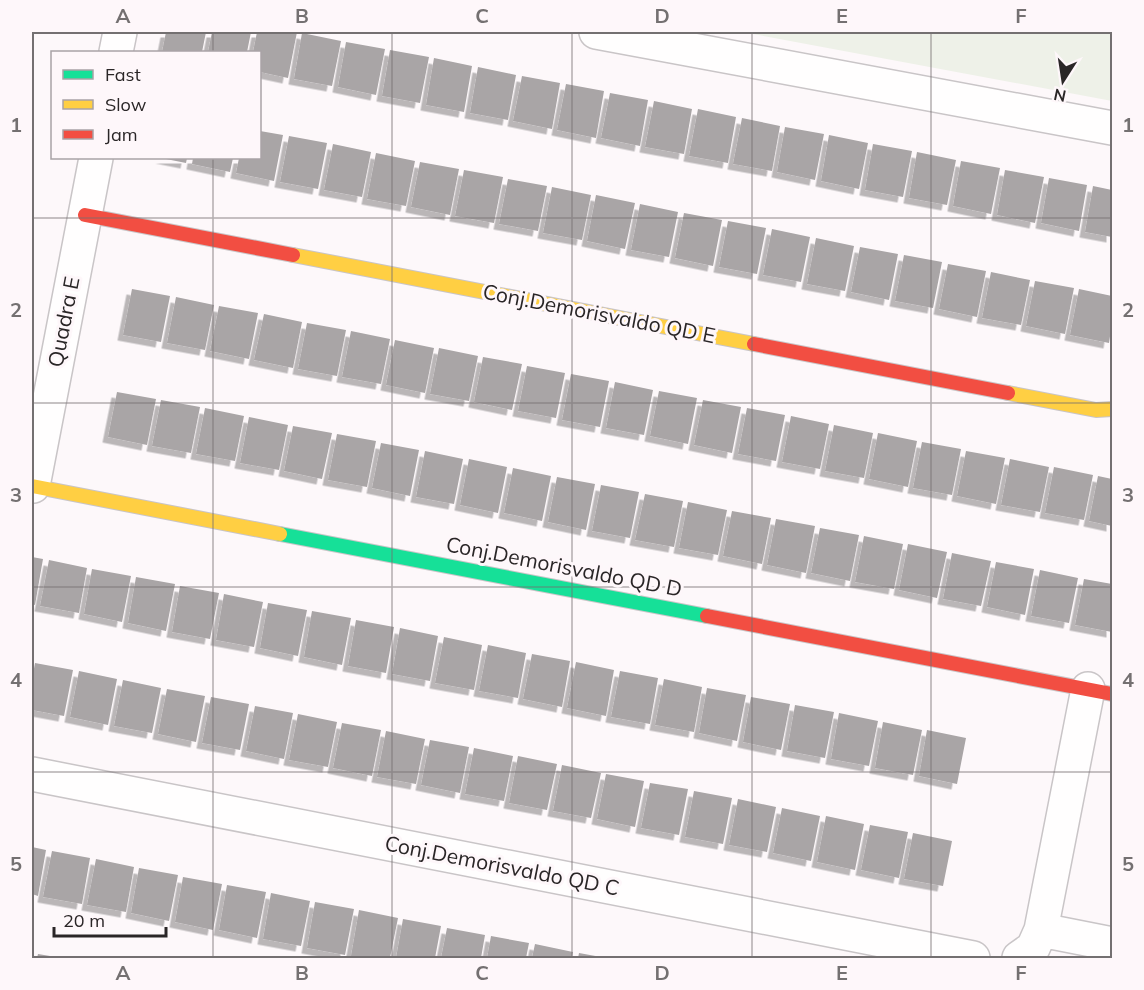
<svg xmlns="http://www.w3.org/2000/svg" width="1144" height="990" font-family="Mulish,sans-serif">
	<style>
		.green { fill: #eef1e8 }
		.building { fill: #a9a5a6; filter: url(#shadow) }
		.lines { fill: none; stroke-linecap: round; stroke-linejoin: round }
		.street-casing { stroke: #c9c5c7; stroke-width: 36 }
		.fast-casing { stroke: #c9c5c7; stroke-width: 16 }
		.slow-casing { stroke: #c9c5c7; stroke-width: 16 }
		.jam-casing { stroke: #c9c5c7; stroke-width: 16 }
		.street { stroke: #fffefe; stroke-width: 33 }
		.fast { stroke: #16e098; stroke-width: 14 }
		.slow { stroke: #ffcf43; stroke-width: 14 }
		.jam { stroke: #f24e42; stroke-width: 14 }
		.grid { fill: none; stroke: #747071; stroke-width: 1.5; stroke-opacity: 0.55 }
		.labels { text-anchor: middle; stroke-width: 6; stroke-linejoin: round; paint-order: stroke }
		.street-label { font-size: 21px; fill: #2a2627; stroke: #fef7fa }
		.neatline { fill: none; stroke: #747071; stroke-width: 2 }
		.grid-label { font-size: 20px; text-anchor: middle; font-weight: bold; fill: #747071 }
	</style>
	<defs>
		<filter id="shadow"><feDropShadow dx="-5.5" dy="5.5" stdDeviation="0" flood-color="#0004"/></filter>
	</defs>
	<rect width="100%" height="100%" fill="#fdf8fa"/>
	<path class="green" d="M742,32H1112V101Z"/>
	<path class="building" d="M166,32H206L202,52H162Z
		M212,32H251L247,52H208Z
		M257,32H297L288,78L260,72V52H253Z
		M302,33L341,41L332,86L294,79Z
		M346,42L385,49L376,95L338,87Z
		M390,50L429,57L420,103L382,96Z
		M434,58L472,66L464,112L426,105Z
		M478,67L516,75L508,120L470,113Z
		M522,76L560,83L552,129L513,121Z
		M566,84L604,91L596,138L557,130Z
		M610,93L648,100L640,146L601,138Z
		M654,101L692,109L684,154L645,147Z
		M698,109L736,117L728,163L689,156Z
		M742,118L780,126L772,171L733,164Z
		M785,127L824,134L815,180L777,172Z
		M260,131L283,135L274,181L236,173L239,158H260Z
		M829,135L868,143L859,189L821,181Z
		M289,136L327,143L318,189L280,182Z
		M333,144L371,152L362,197L324,190Z
		M873,144L912,151L903,197L865,190Z
		M917,152L956,160L947,205L909,198Z
		M376,153L415,161L406,206L367,199Z
		M161,158H187L186,163Z
		M193,158H233L230,172L192,164Z
		M961,161L1000,168L991,214L953,206Z
		M420,162L459,169L450,215L411,207Z
		M464,170L503,177L494,223L455,216Z
		M1005,170L1044,177L1035,223L997,215Z
		M1049,178L1087,185L1079,231L1041,223Z
		M508,179L547,186L538,231L499,224Z
		M1093,186L1112,190V237L1085,232Z
		M552,187L591,195L582,240L543,233Z
		M596,195L635,203L625,249L587,241Z
		M640,204L678,212L669,257L631,250Z
		M684,213L722,220L713,266L675,258Z
		M728,221L766,228L757,274L719,267Z
		M772,229L810,237L801,282L763,275Z
		M816,238L854,246L845,291L807,284Z
		M860,247L898,254L889,300L851,292Z
		M904,255L942,262L933,308L895,301Z
		M948,264L986,271L977,317L939,309Z
		M991,272L1030,280L1021,325L982,318Z
		M1035,281L1074,288L1065,334L1026,326Z
		M132,289L170,296L161,342L123,335Z
		M1079,289L1112,296V323L1109,343L1070,335Z
		M176,297L214,305L205,350L167,343Z
		M219,306L258,313L249,359L210,351Z
		M264,314L302,322L293,368L254,360Z
		M307,323L346,330L337,376L298,369Z
		M351,331L390,339L381,384L342,377Z
		M395,340L434,348L425,393L386,385Z
		M439,348L478,356L469,401L430,394Z
		M483,357L522,364L512,410L474,402Z
		M527,366L565,373L556,418L518,411Z
		M571,374L609,381L600,427L562,420Z
		M615,382L653,390L644,435L606,428Z
		M659,391L697,398L688,444L650,436Z
		M117,392L156,399L147,445L108,437Z
		M161,400L200,407L191,453L152,446Z
		M703,400L741,407L732,453L694,445Z
		M205,408L244,416L235,461L196,454Z
		M747,408L785,415L776,461L738,454Z
		M791,416L829,424L820,469L782,462Z
		M249,417L288,425L279,470L240,463Z
		M834,425L873,433L864,478L825,471Z
		M293,426L332,433L322,479L284,471Z
		M878,433L917,441L908,487L869,479Z
		M337,434L376,441L367,487L328,480Z
		M922,442L961,449L952,495L913,488Z
		M381,443L419,450L410,496L372,488Z
		M425,451L463,459L454,504L416,497Z
		M966,451L1005,458L996,504L957,496Z
		M469,459L507,467L498,513L460,505Z
		M1010,459L1049,467L1040,512L1001,505Z
		M1054,467L1093,475L1084,520L1045,513Z
		M513,468L551,476L542,521L504,513Z
		M1098,476L1112,479V526L1089,521Z
		M557,477L595,484L586,530L548,522Z
		M601,485L639,492L630,538L592,531Z
		M645,494L683,501L674,547L635,540Z
		M688,502L727,510L718,555L679,548Z
		M732,511L771,518L762,564L723,556Z
		M776,519L815,526L806,573L767,565Z
		M820,528L859,535L850,581L811,573Z
		M864,536L903,544L894,589L855,582Z
		M908,544L947,552L937,598L899,590Z
		M952,553L991,561L981,606L943,599Z
		M32,557L43,559L35,605L32,604Z
		M49,560L87,568L79,613L40,606Z
		M996,562L1034,569L1025,615L987,607Z
		M92,569L131,576L122,622L84,614Z
		M1040,570L1078,578L1069,623L1031,616Z
		M136,577L175,584L166,631L128,623Z
		M1084,579L1112,584V632L1075,625Z
		M180,586L219,593L210,639L172,632Z
		M224,594L263,602L254,647L216,640Z
		M268,603L307,610L298,656L260,648Z
		M312,611L351,618L342,665L304,657Z
		M356,620L394,627L386,673L348,666Z
		M400,628L438,636L430,681L392,674Z
		M444,637L482,645L474,690L435,683Z
		M488,645L526,653L518,698L479,691Z
		M532,654L570,661L562,707L523,699Z
		M576,662L614,670L606,716L567,708Z
		M35,663L73,670L64,716L32,710V680Z
		M79,671L117,679L108,725L70,717Z
		M620,671L658,678L650,724L611,717Z
		M664,679L702,687L694,732L655,725Z
		M123,680L161,688L152,733L114,726Z
		M707,688L746,695L737,741L699,733Z
		M167,689L205,696L196,742L158,734Z
		M211,697L249,704L240,750L202,743Z
		M751,697L790,704L781,750L743,742Z
		M795,705L834,712L825,758L787,751Z
		M255,706L293,713L284,759L246,751Z
		M839,713L878,721L869,766L831,759Z
		M298,714L337,722L328,767L289,760Z
		M883,722L922,730L913,775L875,768Z
		M342,723L381,730L372,776L333,768Z
		M927,730L966,738L957,784L919,776Z
		M386,731L425,739L416,784L377,777Z
		M430,740L469,747L460,793L421,785Z
		M474,748L513,756L504,801L465,794Z
		M518,756L557,764L547,810L509,803Z
		M562,765L601,773L591,818L553,811Z
		M606,774L644,781L635,827L597,819Z
		M650,783L688,789L679,835L641,828Z
		M694,791L732,798L723,844L685,837Z
		M738,799L776,807L767,852L729,845Z
		M782,808L820,816L811,861L773,853Z
		M826,816L864,824L855,870L817,862Z
		M870,825L908,832L899,878L861,870Z
		M913,833L952,841L943,886L904,879Z
		M32,847L46,850L38,896L32,894Z
		M52,851L90,858L82,904L43,897Z
		M96,859L134,867L126,912L87,905Z
		M139,868L178,875L169,921L131,913Z
		M183,877L222,884L213,930L175,922Z
		M227,885L266,892L257,938L219,930Z
		M271,893L310,901L301,946L263,939Z
		M315,902L354,909L345,955L307,948Z
		M359,910L398,918L390,958L351,956Z
		M403,919L441,926L435,958H396Z
		M447,928L485,935L481,958H441Z
		M491,936L529,943L526,958H487Z
		M535,944L573,952L572,958H532Z
		M579,953L601,957V958H578Z
		M38,954L56,957V958H37Z"/>
	<g class="lines">
		<g class="street-casing">
			<path id="street" d="M596,32L1112,128
				M116,52L120,32
				M33,486L96,158
				M32,774L973,958
				M1041,930L1112,944
				M1019,958L1033,948L1041,930L1088,689"/>
		</g>
		<g class="fast-casing">
			<path id="fast" d="M280,534L707,616"/>
		</g>
		<g class="slow-casing">
			<path id="slow" d="M293,255L754,344
				M1008,393L1096,410L1112,409
				M32,486L280,534"/>
		</g>
		<g class="jam-casing">
			<path id="jam" d="M85,215L293,255
				M754,344L1008,393
				M707,616L1112,694"/>
		</g>
		<use href="#street" class="street"/>
		<use href="#fast" class="fast"/>
		<use href="#slow" class="slow"/>
		<use href="#jam" class="jam"/>
	</g>
	<path class="grid" d="M213,32V52M392,32V958M572,32V958M752,32V958M931,32V958M213,158V958M32,218H1112M32,403H1112M32,587H1112M32,772H1112"/>
	<g class="labels">
		<g class="street-label">
			<text transform="translate(599 314) rotate(11)" y="7">Conj.Demorisvaldo QD E</text>
			<text transform="translate(64 322) rotate(-79)" y="7">Quadra E</text>
			<text transform="translate(564 567) rotate(11)" y="7">Conj.Demorisvaldo QD D</text>
			<text transform="translate(502 866) rotate(11)" y="7">Conj.Demorisvaldo QD C</text>
		</g>
	</g>
	<rect width="1144" height="990" fill="none" stroke="#fef7fa" stroke-width="66"/>
	<rect x="51" y="51" width="210" height="108" fill="#fef7fa" stroke="#a9a3a6" stroke-width="1.5"/>
	<rect x="63" y="70" width="30" height="9" fill="#16e098" stroke="#a9a3a6" stroke-width="1.5"/>
	<text x="105" y="81" font-size="18" fill="#2a2627">Fast</text>
	<rect x="63" y="100" width="30" height="9" fill="#ffcf43" stroke="#a9a3a6" stroke-width="1.5"/>
	<text x="105" y="111" font-size="18" fill="#2a2627">Slow</text>
	<rect x="63" y="130" width="30" height="9" fill="#f24e42" stroke="#a9a3a6" stroke-width="1.5"/>
	<text x="105" y="141" font-size="18" fill="#2a2627">Jam</text>
	<g transform="translate(1063 81) rotate(192)" stroke="#fef7fa" stroke-width="4.5" paint-order="stroke">
	<path d="M0-4.5L10 22L0 15L-10 22Z" fill="#2a2627"/>
	<text y="-9" font-size="16" font-weight="bold" text-anchor="middle" fill="#2a2627">N</text>
	</g>
	<path d="M54 927v9h112v-9" fill="none" stroke="#2a2627" stroke-width="3"/>
	<text x="63" y="927" font-size="18" fill="#2a2627" stroke="#fef7fa" stroke-width="4.5" paint-order="stroke">20 m</text>
	<rect x="33" y="33" width="1078" height="924" class="neatline"/>
	<g class="grid-label">
		<text x="123" y="23">A</text>
		<text x="302" y="23">B</text>
		<text x="482" y="23">C</text>
		<text x="662" y="23">D</text>
		<text x="842" y="23">E</text>
		<text x="1021" y="23">F</text>
		<text x="16" y="132">1</text>
		<text x="1128" y="132">1</text>
		<text x="16" y="317">2</text>
		<text x="1128" y="317">2</text>
		<text x="16" y="502">3</text>
		<text x="1128" y="502">3</text>
		<text x="16" y="687">4</text>
		<text x="1128" y="687">4</text>
		<text x="16" y="871">5</text>
		<text x="1128" y="871">5</text>
		<text x="123" y="980">A</text>
		<text x="302" y="980">B</text>
		<text x="482" y="980">C</text>
		<text x="662" y="980">D</text>
		<text x="842" y="980">E</text>
		<text x="1021" y="980">F</text>
	</g>
</svg>
